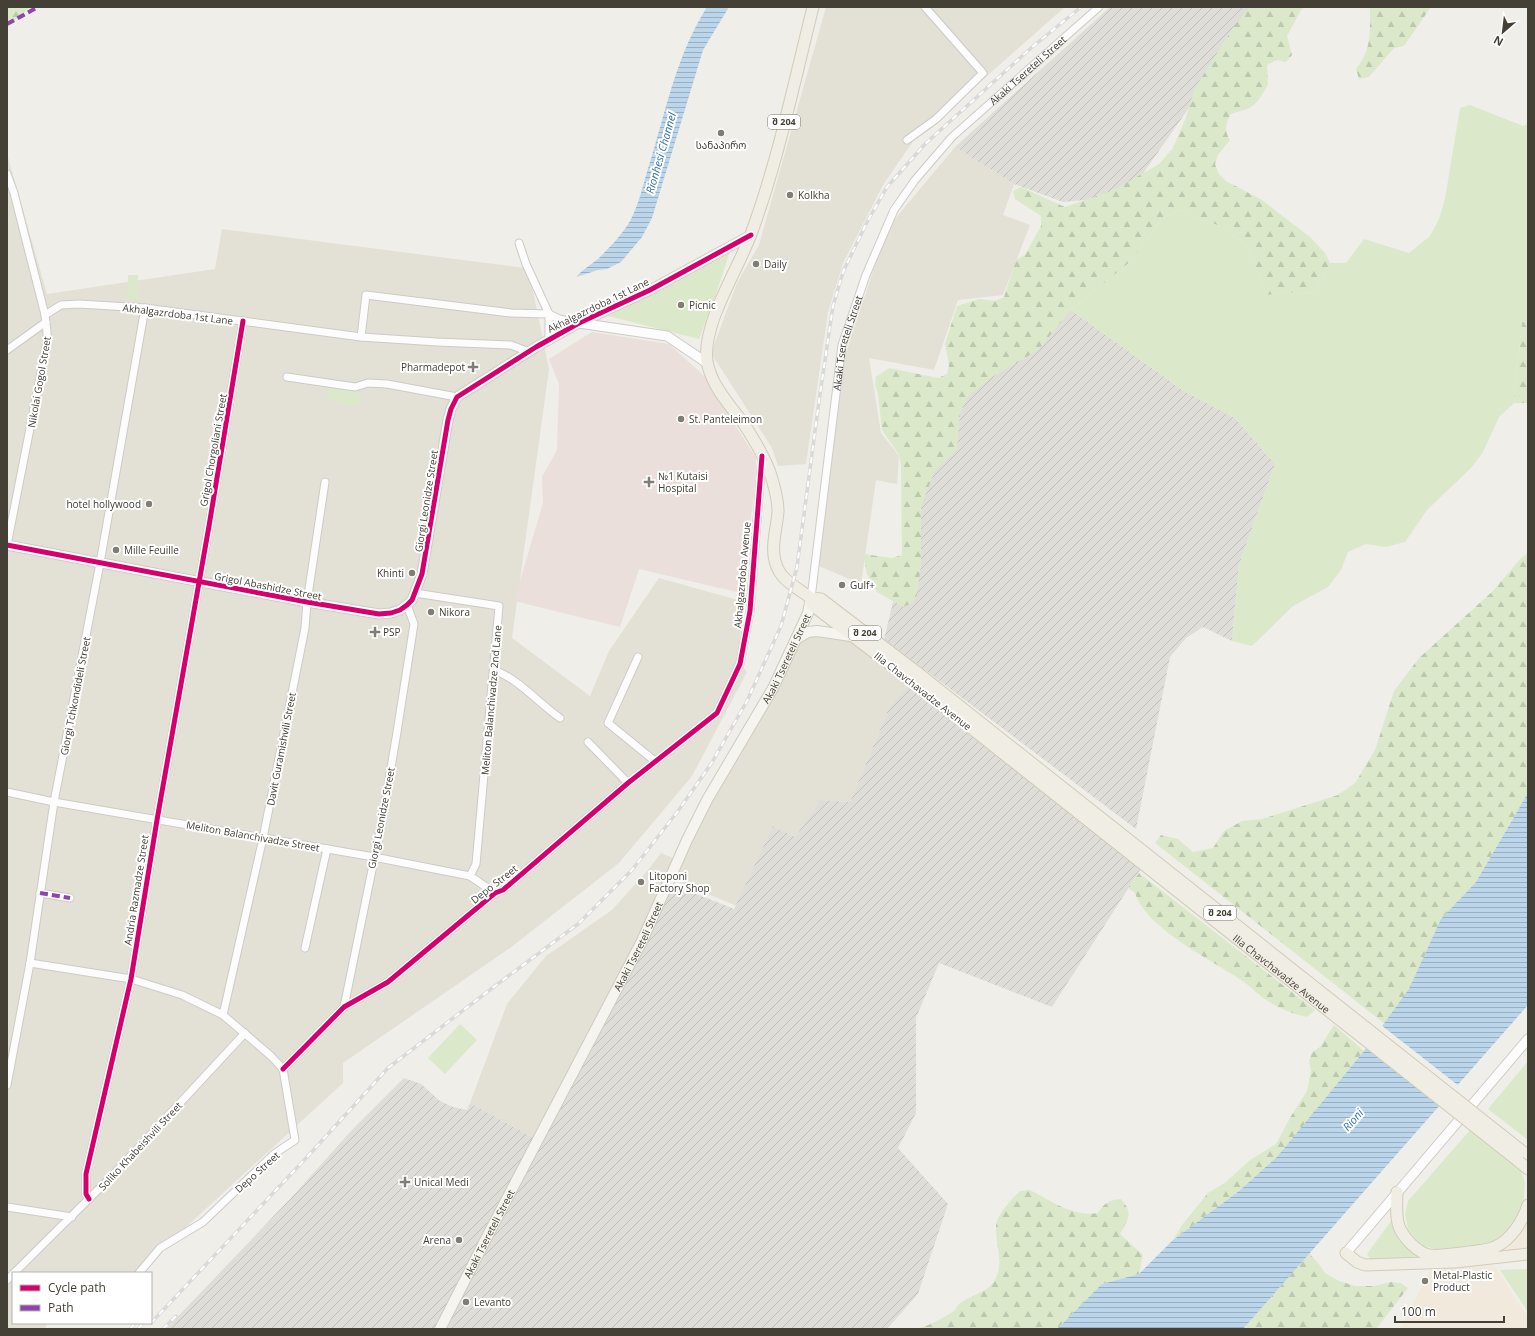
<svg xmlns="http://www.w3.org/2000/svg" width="1535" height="1336" font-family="'Open Sans','Noto Sans Georgian',sans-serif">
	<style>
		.residential { fill: #e3e0d6 }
		.commercial { fill: #f1eadc }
		.industrial { fill: url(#industrial-furrows) }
		.medical { fill: #eadfda }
		.green { fill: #dbe9ca }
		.forest { fill: url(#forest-firs) }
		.water { fill: url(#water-rules) }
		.pier { fill: #efeee9 }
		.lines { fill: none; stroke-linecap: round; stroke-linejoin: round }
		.minor-casing { stroke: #cdcbc7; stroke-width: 9 }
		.tertiary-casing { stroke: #cdcbc7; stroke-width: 11 }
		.secondary-casing { stroke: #cecbc0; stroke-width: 12 }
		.primary-casing { stroke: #d1cbb8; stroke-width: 13 }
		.minor { stroke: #fdfcfc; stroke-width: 7 }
		.tertiary { stroke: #fdfcfc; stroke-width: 9 }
		.secondary { stroke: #f6f4ee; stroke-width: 10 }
		.primary { stroke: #f0ede4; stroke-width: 11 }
		.rail-casing { stroke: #d9d9d8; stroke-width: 3.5 }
		.rail { stroke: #fff; stroke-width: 2; stroke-dasharray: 6; stroke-linecap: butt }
		.primary-bridge-casing { stroke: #d1cbb8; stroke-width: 13; stroke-linecap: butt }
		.primary-bridge { stroke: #f0ede4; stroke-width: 11 }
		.quiet { stroke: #8e44ad; stroke-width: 4; stroke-dasharray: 8 4; stroke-linecap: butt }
		.cycleway-casing { stroke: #fff; stroke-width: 8 }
		.cycleway { stroke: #d6006c; stroke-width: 5 }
		.poi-dot { fill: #807d75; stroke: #fff; stroke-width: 1.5 }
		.labels { text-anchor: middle; stroke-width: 4; stroke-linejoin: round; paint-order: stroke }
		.shield { fill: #fff; stroke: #7c7972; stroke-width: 1 }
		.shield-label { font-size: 9px; font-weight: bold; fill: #444036 }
		.street-label { font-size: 10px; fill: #444036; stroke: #fff }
		.poi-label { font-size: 10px; fill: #444036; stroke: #fff; text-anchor: start }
		.water-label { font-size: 11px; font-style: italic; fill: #3471ab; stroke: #fff }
	</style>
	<defs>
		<pattern id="industrial-furrows" width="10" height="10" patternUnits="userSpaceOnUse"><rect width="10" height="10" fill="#dfddd7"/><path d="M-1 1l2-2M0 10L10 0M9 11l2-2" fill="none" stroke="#c1bfb9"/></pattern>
		<pattern id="forest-firs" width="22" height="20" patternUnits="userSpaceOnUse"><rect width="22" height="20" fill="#dbe9ca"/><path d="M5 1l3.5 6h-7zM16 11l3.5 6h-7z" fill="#bdc9ae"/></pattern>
		<pattern id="water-rules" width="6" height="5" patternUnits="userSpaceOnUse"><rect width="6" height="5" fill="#bbd5eb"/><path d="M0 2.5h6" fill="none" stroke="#9aaebf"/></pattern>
	</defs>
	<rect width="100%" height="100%" fill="#efeee9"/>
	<path class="residential" d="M826,7H1065L914,140L883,185L843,263L828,312L806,464L778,466L772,448L711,353L737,283L759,245Z
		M955,147L1014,184L1003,215L1030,225L1003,295L958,300L934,370L869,358L881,433L899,456L897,484L876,480L861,584L819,566L845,356L878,256L894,220Z
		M7,154L47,294L215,269L222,229L525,268L533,291L549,369L512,638L590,696L609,651L659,578L745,602L737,660L747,672L692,776L619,863L510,948L343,1063V1083L136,1273H13V1323H47L45,1329H7Z
		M822,633L854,641L909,684L889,708L850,802L820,800L795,837L773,826L737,906L669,878L644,931L536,1139L470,1103L507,1004L546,956L612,910L648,870L661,853L680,861L797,640Z"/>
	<path class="commercial" d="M1528,1222V1249L1497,1252L1510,1244L1524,1229Z
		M1494,1265L1528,1318V1329H1399L1431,1270Z"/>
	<path class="industrial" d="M1110,7H1261L1251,19L1140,178L1095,199L1063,202L1014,184L955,147Z
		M1029,282L1071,310L1184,391L1235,418L1275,464L1239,565L1232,641L1203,627L1186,638L1170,657L1136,829L884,639L904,557L956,385Z
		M909,684L1142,867L1052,1007L939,963L916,1018V1113L898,1148L948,1204L918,1294L887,1329H166L291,1198L351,1131L404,1078L421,1084L440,1101L453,1107L467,1110L470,1103L536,1139L672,884L734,909L773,826L795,837L820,800L850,802L889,708Z"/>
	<path class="medical" d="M592,332L669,344L704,376L756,458L755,486L741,593L639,569L620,627L514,601L543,503L542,477L557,450L559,384L549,359Z"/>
	<path class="green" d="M1470,105L1523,126L1528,124V320L1522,322L1514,403L1499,417L1483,452L1472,467L1427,510L1405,542L1386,547L1366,544L1348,552L1341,570L1328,587L1293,606L1252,646L1232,641L1239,565L1275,464L1235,418L1184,391L1071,310L1131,261L1161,220L1179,210L1225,228L1248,248L1267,295L1287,292L1307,294L1316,289L1330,263H1346L1364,239L1409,253L1430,236L1439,219L1445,199L1460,108Z
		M731,248L716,294L699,339L608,316Z
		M128,275H138V301L127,300Z
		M329,386L360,392L358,406L327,400Z
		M460,1024L477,1040L445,1074L428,1058Z
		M1528,1061V1140L1488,1109Z
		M1470,1130L1516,1164L1521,1171L1525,1183L1524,1200L1521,1214L1508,1234L1486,1245L1436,1249L1424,1246L1417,1241L1408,1229L1405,1214L1408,1201Z
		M1391,1221C1396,1242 1404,1247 1422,1257L1421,1260L1376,1262L1370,1259L1367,1254Z
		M1528,1269V1312L1500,1270Z"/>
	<path class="forest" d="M7,7H30L7,27Z
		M1250,7H1305L1301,10L1287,36L1292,55L1286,62L1277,60L1267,65L1268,85L1258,101L1250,108L1231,114C1225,124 1224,130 1230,140L1218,155L1215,164L1219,174L1226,181L1262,200L1310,237L1325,253L1330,263L1316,289L1307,294L1287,292L1267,295L1248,248L1225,228L1179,210L1161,220L1131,261L1071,310L1038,350L992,377L968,396L960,413L957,450L935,470L921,506V565L917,595L912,603L903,607L877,592L867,574L863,554L892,558L902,555L901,465L899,455L882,430L878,394L875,385L876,377L889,368L938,378L947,374L949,365L945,344L957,306L979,299L995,301L1004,297L1016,260L1025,255L1041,226V216L1015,199L1013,191L1021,187L1065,207L1114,190L1159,164L1173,148L1186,117L1195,88L1233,28Z
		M1370,7H1431L1404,46L1394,48L1369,77L1359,79L1356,69C1372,50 1370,30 1370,7Z
		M1528,320V403H1514L1522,322Z
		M1528,553V793L1476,882L1441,919L1410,989L1385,1024L1155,843L1161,835L1178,839L1193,852L1213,848L1224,831L1242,821L1262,819L1338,795L1355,783L1375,750L1394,691L1419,658L1493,591L1520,559Z
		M1139,873L1315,1010L1307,1017C1293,1014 1280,1009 1268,1001C1259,996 1252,988 1244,982C1214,961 1146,929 1135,893L1128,888Z
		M1334,1025L1364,1051L1277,1158L1239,1191L1173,1240L1182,1225L1208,1193L1226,1182L1250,1160L1276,1144L1291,1116L1307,1091L1311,1071L1309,1061L1312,1052L1320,1047Z
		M1030,1190C1051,1201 1073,1217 1098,1213C1104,1203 1109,1200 1121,1199C1134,1214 1128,1219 1120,1234L1143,1255L1139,1274L1102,1284L1057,1329H918C930,1325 943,1318 954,1311C956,1309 957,1306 959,1304C970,1295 984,1294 993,1283C1006,1265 995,1246 996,1226C997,1214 1012,1199 1020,1191Z
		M1309,1253L1319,1264L1325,1273L1339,1281L1355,1286H1374L1391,1282L1401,1283L1408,1288L1376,1329H1243Z"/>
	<path class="water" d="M707,7H729L703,50L652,218L642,237L621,262L607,269L598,270L576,277C583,269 591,265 599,258C611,246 626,231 633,215C639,202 643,186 647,172C665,116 675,57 707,7Z
		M1528,793V1005L1243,1329H1057L1102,1284L1139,1274L1173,1240L1239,1191L1277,1157L1364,1051L1409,989L1441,919L1476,882Z"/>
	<path class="pier" d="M1381,1025L1459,1086L1442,1106L1365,1046Z"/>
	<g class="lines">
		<g class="minor-casing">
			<g id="minor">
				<path d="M907,140L936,119L983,73L925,7"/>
				<path d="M7,174L14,193L45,315L47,332V342L7,545"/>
				<path d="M519,243L526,264L549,314L559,319L579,323"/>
				<path d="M45,315L61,305L79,304L145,308L361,337L437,342L511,345L529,352"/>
				<path d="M361,337L366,295L511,313L549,314V339"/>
				<path d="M7,350L46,322"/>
				<path d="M287,377L355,387L368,383L387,384L457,397"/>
				<path d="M415,593L499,606L476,864L470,876"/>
				<path id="s1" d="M811,598L842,345L866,275L894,210L915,180L952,137L1099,7"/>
				<path d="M638,657L608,723L656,762"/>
				<path d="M494,670C520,680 537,702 560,718"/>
				<path d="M588,742L628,783"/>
				<path d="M7,792L54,802L374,857L470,876L495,893"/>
				<path d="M40,893L70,898"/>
				<path d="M305,948L327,849"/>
				<path d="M30,963L131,979L182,995L223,1015L271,1056L283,1069"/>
				<path d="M344,1007L382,821L397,732L414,624L407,605"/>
				<path d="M223,1015L263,838L305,628L307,602L325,482"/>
				<path d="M283,1069L344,1007L388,982L495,893L503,890L628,783L717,713L740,664L750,611L762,456"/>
				<path d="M7,1085L30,963L54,802L100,563L145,308"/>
				<path d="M89,1199L86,1194V1174L131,979L157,820L209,526L243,321"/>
				<path d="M7,1207L72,1217"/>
				<path d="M14,1273L114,1174L245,1033"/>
				<path d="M139,1273L160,1248L203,1222L274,1154L295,1140L283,1069"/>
				<path d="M7,1280L13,1274"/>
			</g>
		</g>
		<g class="tertiary-casing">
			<path id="tertiary" d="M579,323L667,336L707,363
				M7,545L307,602L379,614L391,613L400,610L407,605L412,600L422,574L448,420L451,409L457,397L536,347L579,323L650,290L751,235
				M1346,1253L1528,1039"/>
		</g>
		<g class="secondary-casing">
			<g id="secondary">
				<path d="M796,639L808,632L817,631L851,636"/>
				<path id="s2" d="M440,1329L489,1233L642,941L687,840L707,800L773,688L808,613L811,598"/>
			</g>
		</g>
		<g class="primary-casing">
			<path id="primary" d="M811,598C800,590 785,582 779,571C768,552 777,530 778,511C778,500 775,489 772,479C768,463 753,438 744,424C730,405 711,386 707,361C702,324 738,270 751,234C778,161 794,83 813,7
				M811,598L812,605L913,682
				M811,598L821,599L918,673
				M1517,1160L1528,1169
				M1397,1192C1397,1204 1395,1218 1400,1229C1405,1239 1417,1252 1429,1255C1437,1256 1487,1251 1495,1247C1511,1240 1523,1221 1528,1205
				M1346,1253L1357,1262L1365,1265L1455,1262L1528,1254"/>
		</g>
		<use href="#minor" class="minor"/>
		<use href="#tertiary" class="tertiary"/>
		<use href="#secondary" class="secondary"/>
		<use href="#primary" class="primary"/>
		<g class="rail-casing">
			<path id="rail" d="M151,1323L308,1156L388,1068L491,989L578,924L632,870L678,811L711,764L747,701L781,626L797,567L819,401L833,306L843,272L867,222L887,187L925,144L1031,48L1081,7
				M130,1329L135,1323
				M138,1329L143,1323
				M163,1329L176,1316"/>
		</g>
		<use href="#rail" class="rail"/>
		<g class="primary-bridge-casing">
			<g id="primary-bridge">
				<path d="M918,673L1523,1152"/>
				<path id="s3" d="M913,682L1517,1160"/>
			</g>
		</g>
		<use href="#primary-bridge" class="primary-bridge"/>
		<path class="quiet" d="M7,24L38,7
			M40,893L70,898"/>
		<g class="cycleway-casing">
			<path id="cycleway" d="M7,545L307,602L379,614L391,613L400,610L407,605L412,600L422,574L448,420L451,409L457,397L536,347L579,323L650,290L751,235
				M283,1069L344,1007L388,982L495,893L503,890L628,783L717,713L740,664L750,611L762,456
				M89,1199L86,1194V1174L131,979L157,820L209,526L243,321"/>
		</g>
		<use href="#cycleway" class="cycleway"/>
	</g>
	<g class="poi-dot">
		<circle cx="721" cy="133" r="4"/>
		<circle cx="790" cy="195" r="4"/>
		<circle cx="756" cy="264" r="4"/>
		<circle cx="681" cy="305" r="4"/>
		<path d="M471 361h4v4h4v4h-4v4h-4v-4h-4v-4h4z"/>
		<circle cx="681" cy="419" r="4"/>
		<path d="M647 476h4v4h4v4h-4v4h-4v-4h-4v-4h4z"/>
		<circle cx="149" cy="504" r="4"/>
		<circle cx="116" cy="550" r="4"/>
		<circle cx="412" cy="573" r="4"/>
		<circle cx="842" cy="585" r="4"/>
		<circle cx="431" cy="612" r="4"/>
		<path d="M373 626h4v4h4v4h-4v4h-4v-4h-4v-4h4z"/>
		<circle cx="641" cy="882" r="4"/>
		<path d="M403 1176h4v4h4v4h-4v4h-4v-4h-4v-4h4z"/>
		<circle cx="459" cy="1240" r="4"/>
		<circle cx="1425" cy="1281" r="4"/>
		<circle cx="466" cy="1302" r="4"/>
	</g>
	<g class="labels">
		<g class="shield">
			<rect x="768" y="115" width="32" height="14" rx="3"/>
			<rect x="849" y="626" width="32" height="14" rx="3"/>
			<rect x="1204" y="906" width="32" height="14" rx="3"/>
		</g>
		<g class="shield-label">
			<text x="784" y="125">შ 204</text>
			<text x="865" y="636">შ 204</text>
			<text x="1220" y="916">შ 204</text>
		</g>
		<g class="street-label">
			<text dy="4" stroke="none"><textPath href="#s1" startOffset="594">Akaki Tsereteli Street</textPath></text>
			<text transform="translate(598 305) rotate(-26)" y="4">Akhalgazrdoba 1st Lane</text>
			<text transform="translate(178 314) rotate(7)" y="4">Akhalgazrdoba 1st Lane</text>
			<text dy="4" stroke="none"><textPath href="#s1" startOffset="258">Akaki Tsereteli Street</textPath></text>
			<text transform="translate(39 382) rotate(-80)" y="4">Nikolai Gogol Street</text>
			<text transform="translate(213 450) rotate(-80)" y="4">Grigol Chorgoliani Street</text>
			<text transform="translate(426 501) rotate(-81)" y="4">Giorgi Leonidze Street</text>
			<text transform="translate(742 575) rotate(-85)" y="4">Akhalgazrdoba Avenue</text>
			<text transform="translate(268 586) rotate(11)" y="4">Grigol Abashidze Street</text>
			<text dy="4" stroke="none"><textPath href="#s2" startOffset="755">Akaki Tsereteli Street</textPath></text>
			<text transform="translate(923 691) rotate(38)" y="4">Ilia Chavchavadze Avenue</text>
			<text transform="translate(75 696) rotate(-79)" y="4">Giorgi Tchkondideli Street</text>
			<text transform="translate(491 700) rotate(-85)" y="4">Meliton Balanchivadze 2nd Lane</text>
			<text transform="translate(281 749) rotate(-79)" y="4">Davit Guramishvili Street</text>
			<text transform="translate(381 818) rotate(-79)" y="4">Giorgi Leonidze Street</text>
			<text transform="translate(253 836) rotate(10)" y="4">Meliton Balanchivadze Street</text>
			<text transform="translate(494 884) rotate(-38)" y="4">Depo Street</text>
			<text transform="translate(136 890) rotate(-81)" y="4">Andria Razmadze Street</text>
			<text dy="4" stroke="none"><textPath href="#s2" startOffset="431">Akaki Tsereteli Street</textPath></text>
			<text dy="4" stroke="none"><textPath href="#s3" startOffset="470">Ilia Chavchavadze Avenue</textPath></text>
			<text transform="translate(140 1146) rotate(-47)" y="4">Soliko Khabeishvili Street</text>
			<text transform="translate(257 1172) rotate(-42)" y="4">Depo Street</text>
			<text dy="4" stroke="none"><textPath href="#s2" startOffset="107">Akaki Tsereteli Street</textPath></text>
		</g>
		<g class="poi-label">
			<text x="721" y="149" text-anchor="middle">სანაპირო</text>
			<text x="798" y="199">Kolkha</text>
			<text x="764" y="268">Daily</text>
			<text x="689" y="309">Picnic</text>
			<text x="465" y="371" text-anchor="end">Pharmadepot</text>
			<text x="689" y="423">St. Panteleimon</text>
			<text x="658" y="480">№1 Kutaisi<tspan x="658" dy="12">Hospital</tspan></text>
			<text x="141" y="508" text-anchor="end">hotel hollywood</text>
			<text x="124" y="554">Mille Feuille</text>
			<text x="404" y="577" text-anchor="end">Khinti</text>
			<text x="850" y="589">Gulf+</text>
			<text x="439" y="616">Nikora</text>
			<text x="383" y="636">PSP</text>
			<text x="649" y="880">Litoponi<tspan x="649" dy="12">Factory Shop</tspan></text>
			<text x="414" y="1186">Unical Medi</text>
			<text x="451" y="1244" text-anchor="end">Arena</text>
			<text x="1433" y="1279">Metal-Plastic<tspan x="1433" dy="12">Product</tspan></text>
			<text x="474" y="1306">Levanto</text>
		</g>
		<g class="water-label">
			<text transform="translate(661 153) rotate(-74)" y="4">Rionhesi Channel</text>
			<text transform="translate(1353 1120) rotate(-49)" y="4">Rioni</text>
		</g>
	</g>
	<rect width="1535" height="1336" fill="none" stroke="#444036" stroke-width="16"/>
	<rect x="12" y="1272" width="140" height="52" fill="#ffffff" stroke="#b4b3af"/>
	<rect x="20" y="1285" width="20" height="6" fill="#d6006c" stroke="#b4b3af"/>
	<text x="48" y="1292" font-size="12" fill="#444036">Cycle path</text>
	<rect x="20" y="1305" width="20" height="6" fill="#8e44ad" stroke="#b4b3af"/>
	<text x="48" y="1312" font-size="12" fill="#444036">Path</text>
	<g transform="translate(1503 32) rotate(208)" stroke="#ffffff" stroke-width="3" paint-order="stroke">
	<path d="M0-3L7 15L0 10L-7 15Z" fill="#444036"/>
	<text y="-6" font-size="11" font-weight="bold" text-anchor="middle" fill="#444036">N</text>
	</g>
	<path d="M1395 1316v6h109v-6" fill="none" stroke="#444036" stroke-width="2"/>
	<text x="1401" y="1316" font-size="12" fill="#444036" stroke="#ffffff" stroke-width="3" paint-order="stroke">100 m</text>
</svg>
